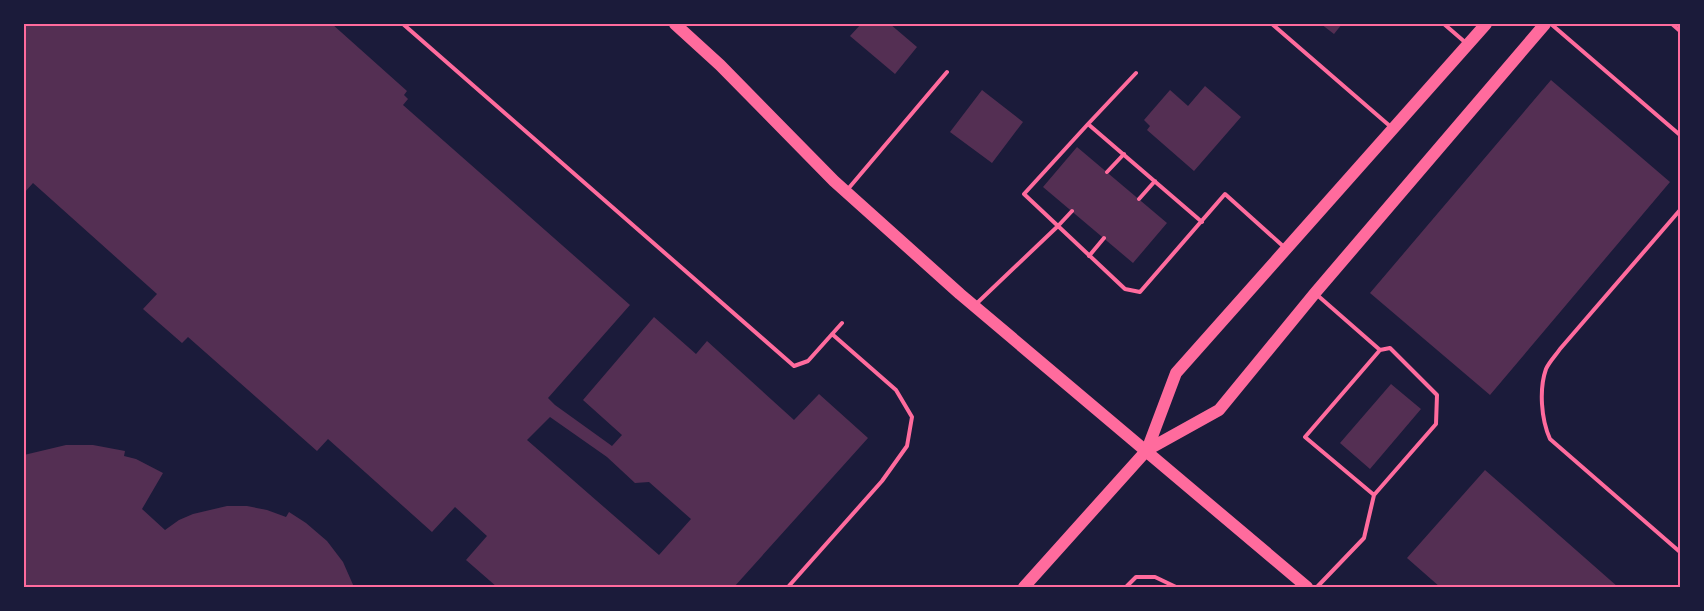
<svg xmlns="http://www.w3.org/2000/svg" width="1704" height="611" font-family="Cabin,sans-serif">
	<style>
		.building { fill: #542f53; fill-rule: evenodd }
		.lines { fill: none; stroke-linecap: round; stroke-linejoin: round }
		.service { stroke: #ff6b9d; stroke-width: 4 }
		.primary { stroke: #ff6b9d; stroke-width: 12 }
		.neatline { fill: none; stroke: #ff6b9d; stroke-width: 2 }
	</style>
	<rect width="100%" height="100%" fill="#1b1b3a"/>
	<path class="building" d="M24,24H332L407,91L404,95L408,99L403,105L630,305L548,398L555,405L612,446L622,435L583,400L654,317L696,354L707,341L794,420L819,394L868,438L734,587H497L466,560L487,536L455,507L432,532L328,439L317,451L188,337L182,343L143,309L157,294L33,183L24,193ZM550,417L607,457L635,483L649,482L691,519L659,555L527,440Z
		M861,24H890L917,47L895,74L850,36Z
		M1321,24H1342L1334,34Z
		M1551,80L1670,182L1490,395L1370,293Z
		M1205,86L1241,117L1194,171L1147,130L1150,126L1144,120L1170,90L1188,106Z
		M982,90L1023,122L992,163L950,132Z
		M1077,147L1167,223L1133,263L1043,187Z
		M1391,384L1421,409L1370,469L1340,443Z
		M66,445H93L125,451L124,456L136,459L163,473L142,509L165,530L179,520L193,514L227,506H247L267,510L286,517L289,512L306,523L327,541L343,562L354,587H24V455Z
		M1485,470L1618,587H1440L1407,558Z"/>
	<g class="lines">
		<path class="service" d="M403,24L794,366L808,361L842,323
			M1272,24L1391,127
			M1444,24L1466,43
			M1551,24L1680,135
			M1672,24L1680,31
			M1088,124L1136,73
			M1107,172L1124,154
			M848,189L947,72
			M1139,199L1155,181
			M1680,210L1560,349C1556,355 1549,362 1546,369C1539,389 1541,419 1550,439L1680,552
			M1072,211L1058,226L1024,194L1088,124L1202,222
			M1089,256L1104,238
			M1316,294L1380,350
			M975,305L1058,226L1125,289L1140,292L1225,194L1284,247
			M788,587L882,481L907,446L912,417L896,390L832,334
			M1126,587L1136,577H1155L1176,587
			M1317,587L1364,538L1374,495L1436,424L1437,395L1390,348L1380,350L1305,437L1374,495"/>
		<path class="primary" d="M675,24L720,65L834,181L960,294L1307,587
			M1147,450L1176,373L1486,24
			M1024,587L1147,450L1219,410L1315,293L1545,24"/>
	</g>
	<rect width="1704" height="611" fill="none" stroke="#1b1b3a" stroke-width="50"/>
	<rect x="25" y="25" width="1654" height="561" class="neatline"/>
</svg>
